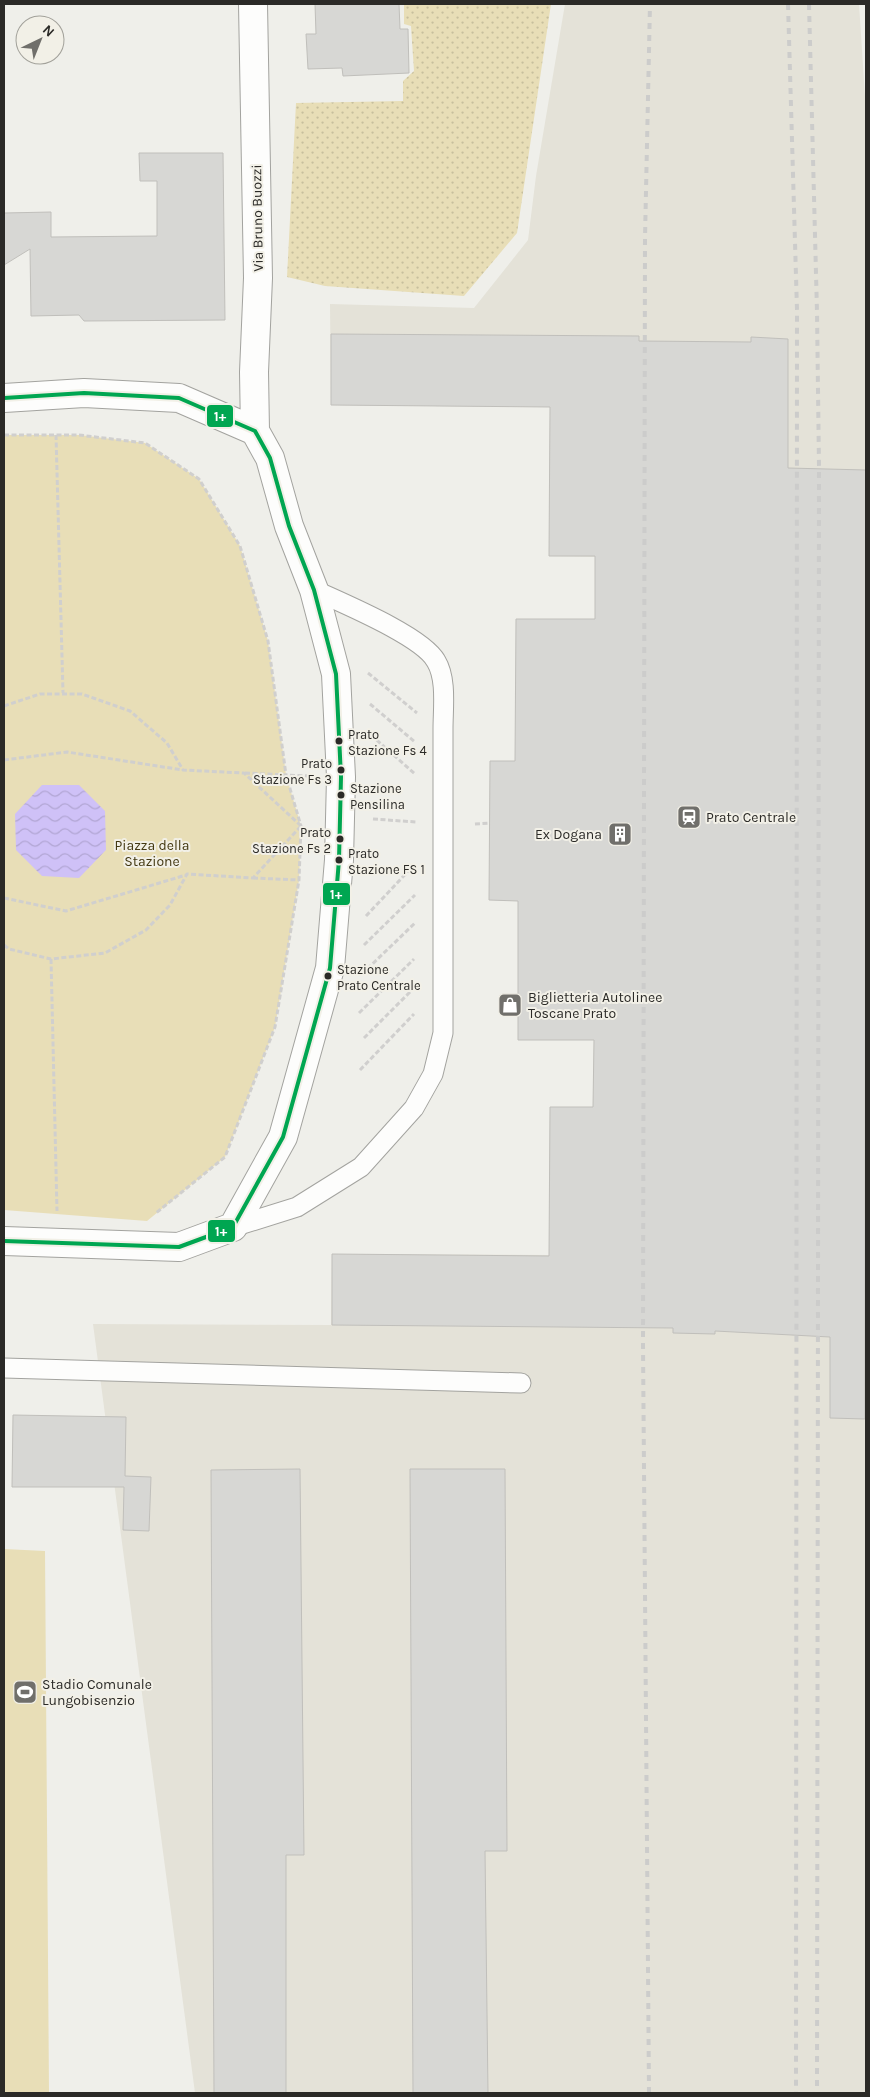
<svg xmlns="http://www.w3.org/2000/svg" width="870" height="2097" font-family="Karla,sans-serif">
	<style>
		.built { fill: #e4e2d8 }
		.park { fill: #e8deb7 }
		.garden { fill: url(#garden-dots) }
		.water { fill: url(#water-waves) }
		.building { fill: #d7d7d4; stroke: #c0bfbb }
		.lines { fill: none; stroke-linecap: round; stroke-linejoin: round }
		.service-casing { stroke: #a3a39f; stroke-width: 21 }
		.tertiary-casing { stroke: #a3a39f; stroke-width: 30 }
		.path { stroke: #d0cfce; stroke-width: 3; stroke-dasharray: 5 2.5; stroke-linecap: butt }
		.service { stroke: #fdfdfc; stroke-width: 19 }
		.tertiary { stroke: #fdfdfc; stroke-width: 28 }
		.rail { stroke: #cccccb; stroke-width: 4; stroke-dasharray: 6 6; stroke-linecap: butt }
		.bus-1-casing { stroke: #f2f0e7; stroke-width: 8 }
		.bus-1 { stroke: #00a651; stroke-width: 4 }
		.bus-dot { fill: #2b2a27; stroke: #f2f0e7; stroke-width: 2 }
		.labels { text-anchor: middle; stroke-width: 4; stroke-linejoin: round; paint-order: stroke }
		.bus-label { font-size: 13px; fill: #2b2a27; stroke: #f2f0e7; text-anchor: start }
		.street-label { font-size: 14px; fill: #2b2a27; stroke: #f2f0e7 }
		.poi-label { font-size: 14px; fill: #2b2a27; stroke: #f2f0e7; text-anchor: start }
		.park-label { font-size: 14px; fill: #433812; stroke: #f2f0e7 }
		.line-badge { stroke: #f2f0e7; stroke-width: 2 }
		.badge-label { font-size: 14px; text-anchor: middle; font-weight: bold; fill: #fff }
	</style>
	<defs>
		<pattern id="garden-dots" width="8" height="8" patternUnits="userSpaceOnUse" patternTransform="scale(1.25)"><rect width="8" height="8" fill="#e8deb7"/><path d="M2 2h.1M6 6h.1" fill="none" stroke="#c7bf9d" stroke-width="1.8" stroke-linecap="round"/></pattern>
		<pattern id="water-waves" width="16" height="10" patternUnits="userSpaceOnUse" patternTransform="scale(1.25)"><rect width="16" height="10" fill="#cfc1f7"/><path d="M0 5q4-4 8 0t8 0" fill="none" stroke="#b2a6d4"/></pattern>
	</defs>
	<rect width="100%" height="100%" fill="#efefea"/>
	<path class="built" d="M565,4H859L866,112V2093H195L93,1324L331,1325L332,1254L549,1255L550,1107H593L594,1040L518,1039V901L489,900L490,761H515L595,619V557L549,556L550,407L331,405L330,304L474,308L528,240L536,176Z"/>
	<path class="park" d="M4,435H79L145,443L199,479L240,546L268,641L286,775L301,826L299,880L275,1027L225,1157L147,1221L4,1210Z
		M4,1549L45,1551L49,2093H4Z"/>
	<path class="garden" d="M404,4H551L517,233L464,296L325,286L287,277L296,103L403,101V81L414,71L411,26L404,24Z"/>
	<path class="water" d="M42,785H79L105,811L106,850L79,878L42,876L16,850L15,814Z"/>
	<path class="building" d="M315,4H399L400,29H408L409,73L343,76L342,68L308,69L306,34H316Z
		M139,153H223L225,320L84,321L79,315L31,316L30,249L4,265V213L51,212V237L157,236V181H140Z
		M331,334L639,336V341L751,342V337L788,339V468L866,470L865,1419L830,1418V1337L715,1331V1334L673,1333V1328L332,1325V1254L549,1256L550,1107H593L594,1040H518V901L489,900L490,761H515L516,619H595V556H549L550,407L331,405Z
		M13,1415L126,1417L125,1476L151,1477L149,1531L123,1530L124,1487H12Z
		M300,1469L304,1855H286V2093H214L211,1470Z
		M410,1469H505L507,1851H485L488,2093H413Z"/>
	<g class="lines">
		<g class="service-casing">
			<path id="service" d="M233,1227L297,1207L361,1167L414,1108L433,1074L443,1033V729C443,708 447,679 436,661C422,636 342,603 314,590
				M4,1368L521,1383"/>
		</g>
		<g class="tertiary-casing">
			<path id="tertiary" d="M253,4L258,278L254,372L255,431
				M4,398L84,393L179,398L255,431L270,458L289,526L314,590L336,674L341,777L339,860L330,968L283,1137L233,1227L179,1247L4,1241"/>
		</g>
		<path class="path" d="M4,435H79L145,443L199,479L240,546L268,641L286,775L301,826L299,880L275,1027L225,1157L156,1213
			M56,435L63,693
			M368,673L417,713
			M370,704L415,742
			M4,706L40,694H82L130,711L167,743L183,770L244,773L300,825
			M371,735L415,774
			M4,760L67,752L183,770
			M245,773L308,776
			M373,819L416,822
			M475,824L490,823
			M253,878L299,880
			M4,898L66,911L186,875
			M366,916L415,864
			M4,945L9,949L51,959L105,953L146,930L170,905L187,874L253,878L301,826
			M364,945L415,895
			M51,959L57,1211
			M362,974L415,923
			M359,1013L414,959
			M364,1038L415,987
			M360,1070L414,1014"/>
		<use href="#service" class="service"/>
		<use href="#tertiary" class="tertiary"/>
		<path class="rail" d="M788,4L797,310L796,2093
			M809,4L817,312L819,467L817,2093
			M649,2093L643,1345L645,238L650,4"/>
		<g class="bus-1-casing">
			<path id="bus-1" d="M4,398L84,393L179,398L255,431L270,458L289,526L314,590L336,674L341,777L339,860L330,968L283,1137L233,1227L179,1247L4,1241"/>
		</g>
		<use href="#bus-1" class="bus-1"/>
	</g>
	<defs>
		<g id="station-square" transform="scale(1.25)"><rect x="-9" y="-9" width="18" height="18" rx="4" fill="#706f6b" stroke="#f2f0e7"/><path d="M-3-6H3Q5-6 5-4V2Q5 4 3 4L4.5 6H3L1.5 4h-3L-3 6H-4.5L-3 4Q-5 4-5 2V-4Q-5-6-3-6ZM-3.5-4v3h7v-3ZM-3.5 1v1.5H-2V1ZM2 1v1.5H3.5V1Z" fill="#fff"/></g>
		<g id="building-square" transform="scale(1.25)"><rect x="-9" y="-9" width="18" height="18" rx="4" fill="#706f6b" stroke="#f2f0e7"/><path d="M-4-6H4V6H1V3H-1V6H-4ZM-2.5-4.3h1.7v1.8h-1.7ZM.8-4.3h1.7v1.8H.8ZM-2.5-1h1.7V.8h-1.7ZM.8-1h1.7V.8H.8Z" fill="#fff"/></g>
		<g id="shop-square" transform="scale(1.25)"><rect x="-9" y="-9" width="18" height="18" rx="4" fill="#706f6b" stroke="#f2f0e7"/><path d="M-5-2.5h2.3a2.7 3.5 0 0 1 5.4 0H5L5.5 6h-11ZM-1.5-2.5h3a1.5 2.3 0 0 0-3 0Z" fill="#fff"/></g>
		<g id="stadium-square" transform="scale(1.25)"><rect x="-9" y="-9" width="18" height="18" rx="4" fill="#706f6b" stroke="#f2f0e7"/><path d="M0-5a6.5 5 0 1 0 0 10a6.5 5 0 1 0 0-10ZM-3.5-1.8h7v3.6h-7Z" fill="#fff"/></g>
	</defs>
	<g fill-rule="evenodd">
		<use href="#station-square" x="689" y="817"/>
		<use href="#building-square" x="620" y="834"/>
		<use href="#shop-square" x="510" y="1005"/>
		<use href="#stadium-square" x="25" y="1692"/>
	</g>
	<g class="bus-dot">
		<circle cx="339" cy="741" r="4.5"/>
		<circle cx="341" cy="770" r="4.5"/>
		<circle cx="341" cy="795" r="4.5"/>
		<circle cx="340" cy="839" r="4.5"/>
		<circle cx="339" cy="860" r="4.5"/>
		<circle cx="328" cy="976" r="4.5"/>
	</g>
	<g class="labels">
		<g class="bus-label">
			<text x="348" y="739">Prato<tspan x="348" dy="16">Stazione Fs 4</tspan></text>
			<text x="332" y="768" text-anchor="end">Prato<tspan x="332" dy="16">Stazione Fs 3</tspan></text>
			<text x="350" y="793">Stazione<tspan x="350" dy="16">Pensilina</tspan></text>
			<text x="331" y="837" text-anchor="end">Prato<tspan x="331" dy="16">Stazione Fs 2</tspan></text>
			<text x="348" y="858">Prato<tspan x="348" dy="16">Stazione FS 1</tspan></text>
			<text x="337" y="974">Stazione<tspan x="337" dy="16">Prato Centrale</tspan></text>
		</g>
		<g class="street-label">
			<text transform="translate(257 218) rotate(-91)" y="5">Via Bruno Buozzi</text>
		</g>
		<g class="poi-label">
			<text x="706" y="822">Prato Centrale</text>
			<text x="602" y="839" text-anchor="end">Ex Dogana</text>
			<text x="528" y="1002">Biglietteria Autolinee<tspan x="528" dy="16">Toscane Prato</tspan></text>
			<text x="42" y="1689">Stadio Comunale<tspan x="42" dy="16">Lungobisenzio</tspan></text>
		</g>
		<g class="park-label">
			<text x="152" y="850">Piazza della<tspan x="152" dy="16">Stazione</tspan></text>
		</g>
	</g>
	<g class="line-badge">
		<rect x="206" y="404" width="28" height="24" rx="5" fill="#00a651"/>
		<rect x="322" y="882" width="29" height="24" rx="5" fill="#00a651"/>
		<rect x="207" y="1219" width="29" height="24" rx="5" fill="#00a651"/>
	</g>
	<g class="badge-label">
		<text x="220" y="421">1+</text>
		<text x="336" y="899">1+</text>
		<text x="221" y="1236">1+</text>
	</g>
	<rect width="870" height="2097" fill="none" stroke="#2b2a27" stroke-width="10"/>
	<g transform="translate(40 40) rotate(43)"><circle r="24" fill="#f2f0e7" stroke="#a2a19a"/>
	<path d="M0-4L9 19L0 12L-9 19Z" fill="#706f6b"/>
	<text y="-8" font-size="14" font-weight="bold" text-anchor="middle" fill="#2b2a27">N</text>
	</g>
</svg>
